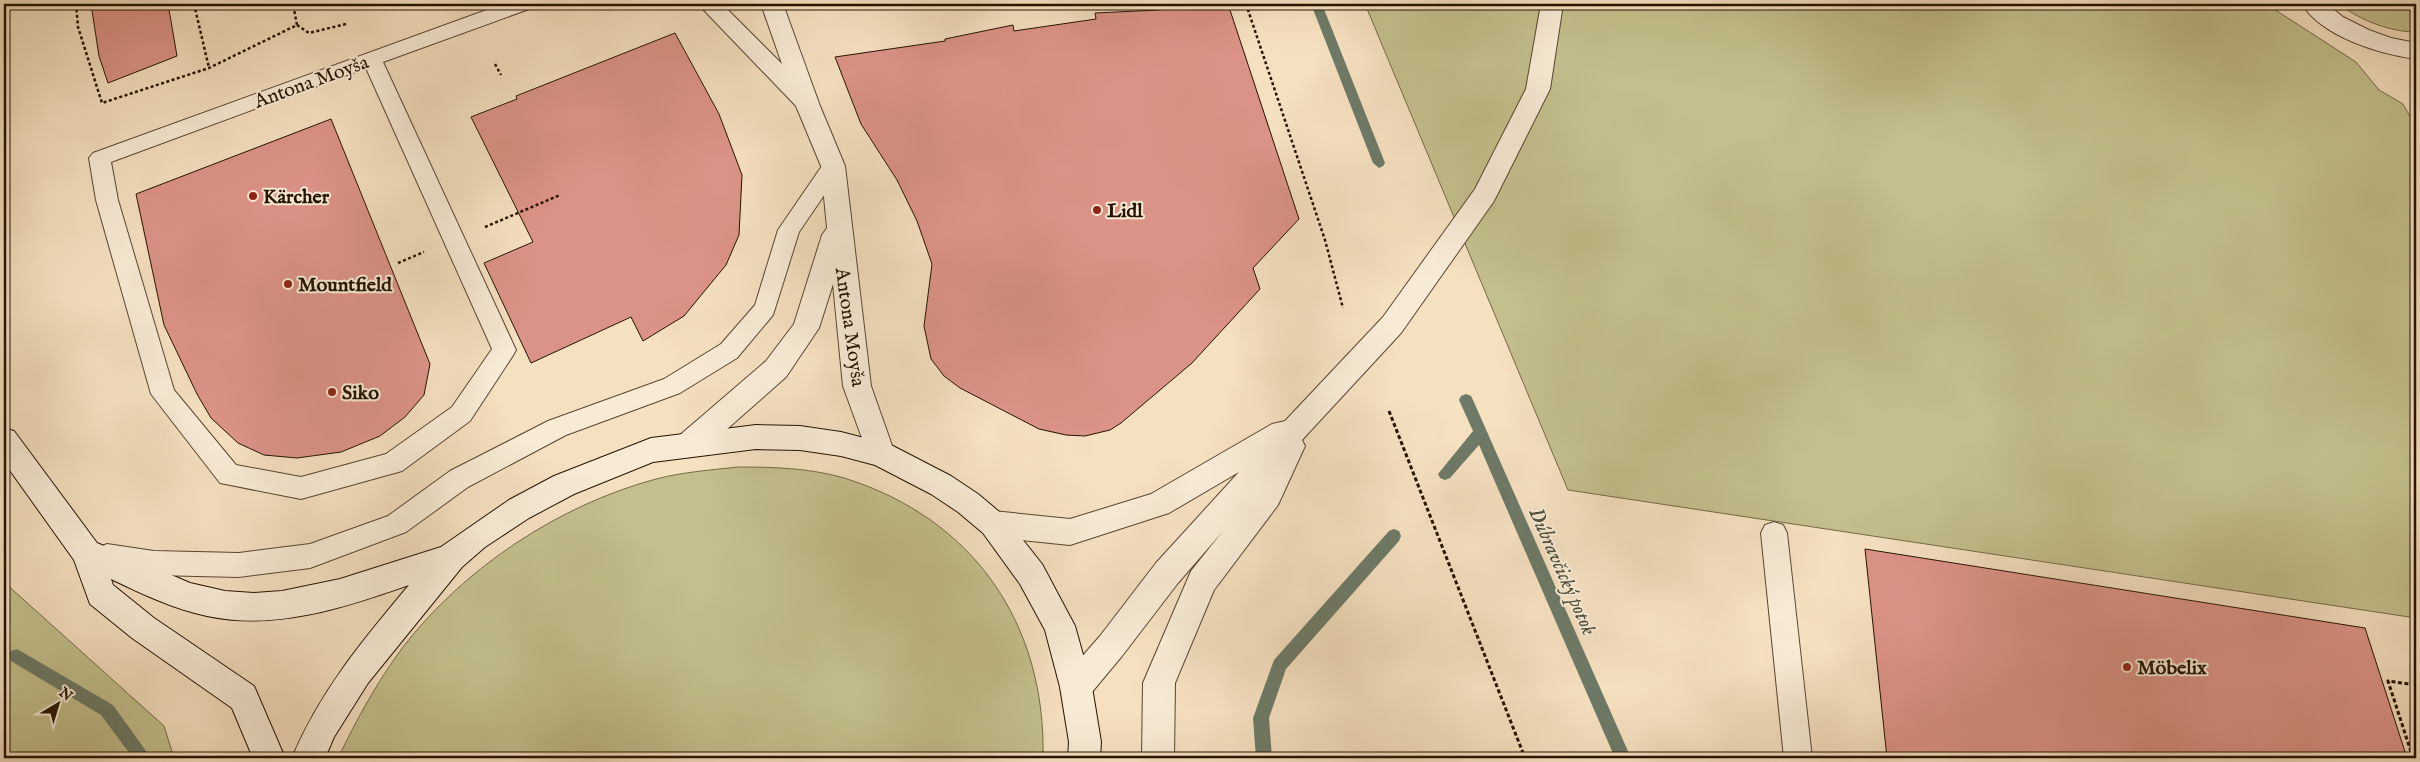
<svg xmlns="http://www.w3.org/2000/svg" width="2420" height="762" font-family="'IM FELL English',serif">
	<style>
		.green { fill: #c3c08d; stroke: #746a46 }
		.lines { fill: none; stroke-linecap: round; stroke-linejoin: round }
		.stream { fill: #6d7a67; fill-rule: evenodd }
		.building { fill: #dc9387; stroke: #241300 }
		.lane-casing { stroke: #584630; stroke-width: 2 }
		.street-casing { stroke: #584630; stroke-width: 2 }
		.secondary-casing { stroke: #241300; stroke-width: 2 }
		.path-far1 { stroke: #241300; stroke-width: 2.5; stroke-dasharray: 3 2.5; stroke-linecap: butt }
		.path { stroke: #241300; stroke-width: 3; stroke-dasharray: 4 2.5; stroke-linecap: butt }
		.lane { fill: #f8ebd6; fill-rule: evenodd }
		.street { fill: #f8ebd6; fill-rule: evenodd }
		.secondary { fill: #f8ebd6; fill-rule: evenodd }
		.poi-dot { fill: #8f2418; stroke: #f8ebd6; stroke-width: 2 }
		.labels { text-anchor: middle; stroke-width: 4; stroke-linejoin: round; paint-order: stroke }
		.street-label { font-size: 20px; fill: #241300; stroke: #f8ebd6 }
		.poi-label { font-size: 20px; font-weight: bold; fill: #241300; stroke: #f8ebd6; text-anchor: start }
		.water-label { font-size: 21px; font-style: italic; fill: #4f4f3c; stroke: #f8ebd6 }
	</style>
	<rect width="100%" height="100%" fill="#f5e0c0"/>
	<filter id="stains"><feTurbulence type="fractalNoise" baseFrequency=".004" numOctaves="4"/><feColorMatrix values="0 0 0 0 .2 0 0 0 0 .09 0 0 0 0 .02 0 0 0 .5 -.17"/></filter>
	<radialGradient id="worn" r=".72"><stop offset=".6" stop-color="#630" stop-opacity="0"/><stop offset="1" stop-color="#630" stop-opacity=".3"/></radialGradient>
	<path class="green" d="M1365,4H2274L2277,11L2356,62L2379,90L2403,104L2416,127V618L1568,490Z
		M2339,4H2416V32C2391,32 2359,20 2339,4Z
		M738,467C773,467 810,468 844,478C973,518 1046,623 1043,758H338C357,719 377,682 403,647C464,568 559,505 656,479C683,472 711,470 738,467Z
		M4,582L164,726L174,758H4Z"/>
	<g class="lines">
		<path class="stream" d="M1311,4H1322L1385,163L1383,166L1379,168L1373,163Z
			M1466,394L1471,396L1473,400L1631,758H1615L1479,445L1450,478L1445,480L1440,478L1438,474L1473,431L1459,400L1461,396Z
			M1394,529L1399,531L1401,536L1399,541L1286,669L1269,718L1272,758H1256L1253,718L1274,660L1389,531Z
			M17,649L113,705L151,758H133L101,715L11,661L9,656L11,651Z"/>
	</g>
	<path class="building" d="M91,4H168L177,56L108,83L99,56Z
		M1200,4H1228L1299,219L1253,268L1260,289L1192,363L1121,423L1110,430L1085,436L1066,435L1039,429L960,388L944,376L931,359L924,326L932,264L917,221L897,180L861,124L835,57L945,41V39L1013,25L1014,31L1096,19L1095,13L1158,10Z
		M675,33L719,114L742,175L739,235L726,265L684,316L643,341L631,317L531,363L484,263L533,242L471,117L517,99L516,96Z
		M331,119L430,364L424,395L405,417L380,436L341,452L297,458L264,455L238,443L211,418L197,394L164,325L136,194Z
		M1865,549L2365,628L2407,758H1887Z"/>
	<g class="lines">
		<g class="lane-casing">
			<path id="lane" d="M503,4H532L529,9L383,62L516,350L512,357L470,421L402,471L301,499L220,483L151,394L96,200L89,158L93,153ZM366,68L492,349L452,407L386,454L301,477L236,465L174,390L118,200L111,162Z
				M833,158L840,160L844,166L799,232L773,315L737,358L680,393L566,435L468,487L406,532L310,568L239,577L154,575L98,564L94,556L98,548L107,544L154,551L239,553L310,544L388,516L450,471L548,421L664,379L721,344L755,305L778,230L826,160Z
				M1774,522L1783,525L1787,533L1812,758H1784L1761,533L1765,525Z"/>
		</g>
		<g class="street-casing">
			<path id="street" d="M698,4H722L782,64L761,4H783L820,106L845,166L871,386L895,454L891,463L881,466L871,463L843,386L833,284L819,328L786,377L700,453L690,456L680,453L676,444L680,435L766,361L794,324L822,235L827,228L821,166L796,106Z
				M1541,4H1563L1550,89L1494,201L1401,333L1302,440L1305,446L1278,505L1214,590L1175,683L1174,758H1142L1143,683L1191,571L1223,531L1178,583L1122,656L1087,698L1076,702L1065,698L1060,687L1065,676L1100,636L1156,563L1239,472L1169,513L1070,545L993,537L983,533L978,524L983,515L993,511L1070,519L1151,494L1272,424L1285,421L1383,317L1475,189L1526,89Z
				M2302,4H2327L2343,17L2369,30L2391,38L2416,43V59C2380,54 2322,37 2302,4Z"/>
		</g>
		<g class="secondary-casing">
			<path id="secondary" d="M756,425L800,426L841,432L891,445L951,476L978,494L1003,515L1042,564L1075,626L1092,687L1101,742L1100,758H1068L1069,742L1060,687L1045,630L1020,584L983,533L958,512L931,494L875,465L841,456L800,450L756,449L653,462L574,494L529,518L485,547L462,567L368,683L334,737L325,758H292C320,691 363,640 409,585C346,607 276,631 207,616C174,609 142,594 111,579L113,585L154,618L254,686L285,758H253L232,708L132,638L90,604L74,560L4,462V428L14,431L97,543L190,583L225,591L254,593L282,591L340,579L441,547L509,500L554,476L651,438Z"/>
		</g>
		<path class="path-far1" d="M76,4L78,27L102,103L209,68L297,25L293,4
			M194,4L209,68
			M1246,4L1325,240L1343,308
			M297,25L309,33L346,24
			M495,64L501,75
			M485,227L560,195
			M398,263L424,252"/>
		<path class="path" d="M1389,411L1525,758
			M2413,758L2388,681L2416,685"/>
		<use href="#lane" class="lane"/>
		<use href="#street" class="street"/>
		<use href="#secondary" class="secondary"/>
	</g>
	<g class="poi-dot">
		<circle cx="253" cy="196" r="5"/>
		<circle cx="1097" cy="210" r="5"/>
		<circle cx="288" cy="284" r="5"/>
		<circle cx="332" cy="392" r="5"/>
		<circle cx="2127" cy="667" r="5"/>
	</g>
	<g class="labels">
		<g class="street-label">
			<text transform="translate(311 81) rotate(-20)" y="7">Antona Moyša</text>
			<text transform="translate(851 327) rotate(82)" y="7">Antona Moyša</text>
		</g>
		<g class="poi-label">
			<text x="263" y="203">Kärcher</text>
			<text x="1107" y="217">Lidl</text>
			<text x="298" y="291">Mountfield</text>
			<text x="342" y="399">Siko</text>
			<text x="2137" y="674">Möbelix</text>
		</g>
		<g class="water-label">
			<text transform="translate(1563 571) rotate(66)" y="7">Dúbravčický potok</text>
		</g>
	</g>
	<rect width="2420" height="762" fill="none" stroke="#f5e0c0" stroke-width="20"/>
	<rect x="5" y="5" width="2410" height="752" fill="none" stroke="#241300" stroke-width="2.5"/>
	<rect x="10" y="10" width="2400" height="742" fill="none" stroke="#241300"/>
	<g transform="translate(58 704) rotate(38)" stroke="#f8ebd6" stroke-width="4" paint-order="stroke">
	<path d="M0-4L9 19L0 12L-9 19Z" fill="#241300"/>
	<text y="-8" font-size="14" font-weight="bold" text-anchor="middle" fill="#241300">N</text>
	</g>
	<rect width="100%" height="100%" filter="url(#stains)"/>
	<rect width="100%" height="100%" fill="url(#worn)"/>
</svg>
